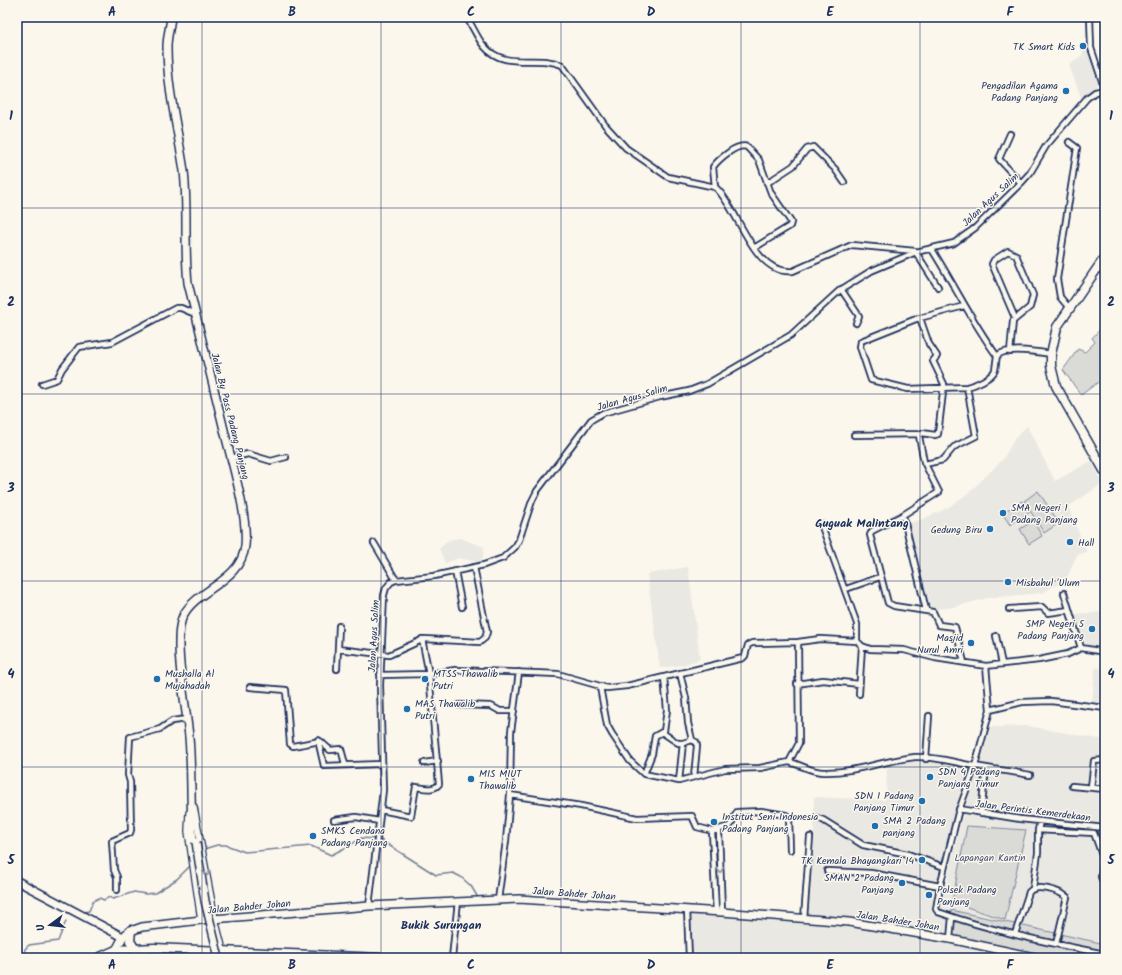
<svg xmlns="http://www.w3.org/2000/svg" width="1122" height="975" font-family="Kalam,sans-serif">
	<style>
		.built { fill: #eae8e2 }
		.green { fill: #dadad7; stroke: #7a849a }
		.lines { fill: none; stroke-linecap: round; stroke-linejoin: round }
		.stream { stroke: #747e96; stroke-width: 1.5 }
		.minor-casing { stroke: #1b2f5e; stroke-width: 8 }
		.tertiary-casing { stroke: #1b2f5e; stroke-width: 8 }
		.secondary-casing { stroke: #1b2f5e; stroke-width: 10 }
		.trunk-casing { stroke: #1b2f5e; stroke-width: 11 }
		.minor { stroke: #fbf7ec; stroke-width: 4.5 }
		.tertiary { stroke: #fbf7ec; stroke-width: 5.5 }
		.secondary { stroke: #fbf7ec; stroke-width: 7 }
		.trunk { stroke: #fbf7ec; stroke-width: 8 }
		.secondary-bridge-casing { stroke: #1b2f5e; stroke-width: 10; stroke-linecap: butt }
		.secondary-bridge { stroke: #fbf7ec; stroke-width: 7 }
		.oneway { stroke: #8b93a5 }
		.grid { fill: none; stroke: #1b2f5e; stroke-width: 1; stroke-opacity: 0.55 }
		.poi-dot { fill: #1f6fb2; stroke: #fbf7ec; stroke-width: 1.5 }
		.labels { text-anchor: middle; stroke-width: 3; stroke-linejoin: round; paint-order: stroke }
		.poi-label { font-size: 10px; fill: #1b2f5e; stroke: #fbf7ec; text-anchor: start }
		.street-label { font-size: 10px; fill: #1b2f5e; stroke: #fbf7ec }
		.park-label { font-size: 10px; fill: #415176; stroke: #fbf7ec }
		.quarter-label { font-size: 12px; font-weight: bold; fill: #1b2f5e; stroke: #fbf7ec }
		.neatline { fill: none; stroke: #1b2f5e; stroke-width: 1.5 }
		.grid-label { font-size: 13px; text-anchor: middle; font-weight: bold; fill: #1b2f5e }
	</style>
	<rect width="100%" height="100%" fill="#fbf7ec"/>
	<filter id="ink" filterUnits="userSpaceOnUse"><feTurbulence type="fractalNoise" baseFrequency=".025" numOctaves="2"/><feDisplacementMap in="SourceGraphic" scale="8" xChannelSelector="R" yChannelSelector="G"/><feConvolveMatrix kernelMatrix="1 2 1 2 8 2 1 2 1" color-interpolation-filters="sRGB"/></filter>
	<g filter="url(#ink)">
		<path class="built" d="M1083,51H1091L1099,83L1083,102L1069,65L1082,55Z
			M1027,426L1055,481L1091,461L1103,483L1068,507L1087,552L1077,555L1066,580L1042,593L988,598L954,607L927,610L906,524L923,519L949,507L972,490L1003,459L1015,438Z
			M460,538L484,547L482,563L459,558L445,563L439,549L448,540Z
			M688,567L700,659L682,665L660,668L647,574Z
			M1105,612V649L1085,645L1074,614Z
			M1095,668H1105V706L1092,704Z
			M1028,726L1105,740V958H689L688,912L806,920L814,840V797L886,800L887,764L917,761L957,764L972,768L956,812L939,885L946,886L962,818L990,727Z"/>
		<path class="green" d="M1105,324V377L1081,395L1063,370L1078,349L1085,352L1095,342L1092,338Z
			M1038,491L1059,523L1044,533L1024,501Z
			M1022,501L1030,512L1010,525L1002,513Z
			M1033,521L1042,536L1029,544L1020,529Z
			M967,826L1026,830L1005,920L952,902Z
			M951,910L1105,944V958H1053L953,937Z"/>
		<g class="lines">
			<path class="stream" d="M379,839L436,875L453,873L461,877L471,886L477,896
				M204,849L217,845H226L245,852L311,846L331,855L349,846L361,838L375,839
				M83,912L89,911L93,901L99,898L104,900L109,897L113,899L134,892L146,894L155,893L177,879L191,865
				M23,958L25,949L29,945L58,941L66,921"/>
			<g class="minor-casing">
				<path id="minor" d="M466,17C473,26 477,38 484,46C505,71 536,54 562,65L605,125L626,148L668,177L715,187C739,208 753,276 793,271L852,245L915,251L938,287
					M1090,17L1091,48L1105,90
					M1010,134L999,159L1021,183
					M1069,142L1077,148L1057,279L1060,297L1070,309
					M767,183L793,166L807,149L813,147L835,169L844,182
					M715,187L713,167C719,159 737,143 747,147L759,160L771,193L791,222L790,226L754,248
					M931,248C954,284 972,322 997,356
					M841,289L859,316L856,323
					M964,306L916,319L861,341L860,347L871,380L908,389L967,387C975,385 992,378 995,370C996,365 996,360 997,356C1006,346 1038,352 1051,354
					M920,318L929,344L937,356L933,361L944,384L938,434L935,435L922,433L919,436L924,462L939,492L903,515L872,531L870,535L888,603L894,606L933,612L939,625L955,627L964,662
					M1010,352L1013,321L1030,307L1033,295L1016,255L1008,251L994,260L992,264L1015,318
					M42,384L57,379L62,369L79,347L112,342L176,308H181L195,314
					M854,435L921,434
					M231,458L248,454L271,461L286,457
					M925,464L943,460L954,447L976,436L967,387
					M903,515L926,610
					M821,524L857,624V641
					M374,543L396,580
					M455,571L462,607
					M846,589L880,577
					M1064,593L1081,648
					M1009,609L1042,607L1048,613L1069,610
					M996,636L1002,664
					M338,649L389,655L424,639L480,642L485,638L487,632L474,567
					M986,666L1039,660L1068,654L1081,648L1105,652
					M337,669L339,626
					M680,673L686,698L688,723L692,740
					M380,675L429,674L455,670L558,674L607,688L627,686L743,658L745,656L748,645L752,643L798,642L820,639L857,641L862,646L870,649L904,650L935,658L986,666L990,710L975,766L958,813L940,886L936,909L938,912C992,931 1049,943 1105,954
					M797,684L823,680L859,684
					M250,687L286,690L290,744L293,746L320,741L330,750L341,749L345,764
					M600,687L607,725L612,734L630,761L644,774L679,781L725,769L760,768L789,762L799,743L798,642
					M859,694L862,646
					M459,705L491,706L500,711H514
					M990,710L1022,702L1051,701L1105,708
					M663,733L678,743H683
					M318,740L324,766L382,764
					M926,759L929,716
					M789,762C802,765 811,772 824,772C855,773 885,760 915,757C935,756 956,763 975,766C993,770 1012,771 1030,775
					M424,763L438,761
					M644,774L652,754L655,736L664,731L667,710L664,677
					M679,781L683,743L692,740L696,742L697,746L694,777
					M1072,786L1105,789
					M1091,787L1094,761L1105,760
					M510,795L581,806L637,818L692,816L697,827L712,831L730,826L737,812L761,811L786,815L789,817L790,850
					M959,809L1020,819L1105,828
					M381,810L411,816L416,787C424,788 434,791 439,784L429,674L422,639
					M981,813L986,768
					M817,818L823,820L863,845L908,854L944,867
					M334,820L356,817L379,821
					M1040,821L1038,830L1094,833L1104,861L1101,877L1105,886
					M712,831L716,912
					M719,831L722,912
					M827,871L871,873L940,886
					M1033,888L1038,853V830
					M117,890V877L114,870L112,841L130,833L131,830L130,782L128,775L130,737L160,729L172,721L187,719
					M498,900L506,841L510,795L511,732L519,672
					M369,906L383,790L380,685L384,595L386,588L391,582L396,580L434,576L484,565L503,558L515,547L519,540L532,501L537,491L591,420L603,413L660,397L689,391L707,384L791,335L839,291L871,271L916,252L954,243L975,228L1021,183L1030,173L1046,146L1087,98L1095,92L1105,90
					M687,910L689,958
					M804,919L810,837
					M1015,934L1029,892C1036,883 1059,891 1067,897L1056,944
					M950,939L952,917
					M452,958L458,901"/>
			</g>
			<g class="tertiary-casing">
				<path id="tertiary" d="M194,807L215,919L225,958
					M189,813L188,831L201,920"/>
			</g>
			<g class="secondary-casing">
				<path id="secondary" d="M171,17C170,27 167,37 167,47C167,89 178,130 184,171C188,207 184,246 188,283C201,336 214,389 227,442C234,470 248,518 245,546C241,581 198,589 184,614C171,635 187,710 189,737C192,772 190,807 193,842
					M17,881L123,937
					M116,950L123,937L128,932L142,927L201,920L369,906L519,899L722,912L849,922L950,939L1039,958"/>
			</g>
			<g class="trunk-casing">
				<path id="trunk" d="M1105,257L1057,327L1051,354V366L1056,386L1105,472
					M131,930L130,941L135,949
					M98,958L116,950L154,948L382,958"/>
			</g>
			<use href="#minor" class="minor"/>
			<use href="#tertiary" class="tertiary"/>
			<use href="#secondary" class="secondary"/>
			<use href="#trunk" class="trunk"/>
			<g class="secondary-bridge-casing">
				<path id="secondary-bridge" d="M196,842L205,901L219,958"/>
			</g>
			<use href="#secondary-bridge" class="secondary-bridge"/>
		</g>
		<defs><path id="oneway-chevron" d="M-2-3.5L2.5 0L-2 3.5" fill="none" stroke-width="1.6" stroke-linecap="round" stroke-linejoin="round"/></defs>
		<g class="oneway">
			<use href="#oneway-chevron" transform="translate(720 870) rotate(88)"/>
			<use href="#oneway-chevron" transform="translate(207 873) rotate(80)"/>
		</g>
	</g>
	<path class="grid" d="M202,17V958M381,17V958M561,17V958M741,17V958M920,17V958M17,208H1105M17,394H1105M17,581H1105M17,767H1105"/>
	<g class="poi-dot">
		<circle cx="1083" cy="46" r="4"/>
		<circle cx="1066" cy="91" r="4"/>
		<circle cx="1003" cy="513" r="4"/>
		<circle cx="990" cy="529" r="4"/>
		<circle cx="1070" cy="542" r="4"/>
		<circle cx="1008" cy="582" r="4"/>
		<circle cx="1092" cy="629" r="4"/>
		<circle cx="971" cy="643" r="4"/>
		<circle cx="157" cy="679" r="4"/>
		<circle cx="425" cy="679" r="4"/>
		<circle cx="407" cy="709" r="4"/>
		<circle cx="930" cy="777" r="4"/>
		<circle cx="471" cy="779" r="4"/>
		<circle cx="922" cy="801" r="4"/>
		<circle cx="714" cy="822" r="4"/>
		<circle cx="875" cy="826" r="4"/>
		<circle cx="313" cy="836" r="4"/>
		<circle cx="922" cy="860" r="4"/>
		<circle cx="902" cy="883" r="4"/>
		<circle cx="929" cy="895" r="4"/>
	</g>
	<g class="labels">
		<g class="poi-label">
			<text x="1075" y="50" text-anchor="end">TK Smart Kids</text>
			<text x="1058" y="89" text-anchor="end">Pengadilan Agama<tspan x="1058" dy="12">Padang Panjang</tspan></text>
			<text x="1011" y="511">SMA Negeri 1<tspan x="1011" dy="12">Padang Panjang</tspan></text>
			<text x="982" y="533" text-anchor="end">Gedung Biru</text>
			<text x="1078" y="546">Hall</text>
			<text x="1016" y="586">Misbahul 'Ulum</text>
			<text x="1084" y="627" text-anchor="end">SMP Negeri 5<tspan x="1084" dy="12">Padang Panjang</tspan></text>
			<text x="963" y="641" text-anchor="end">Masjid<tspan x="963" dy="12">Nurul Amri</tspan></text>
			<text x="165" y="677">Mushalla Al<tspan x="165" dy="12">Mujahadah</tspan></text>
			<text x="433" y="677">MTSS Thawalib<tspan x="433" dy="12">Putri</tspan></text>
			<text x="415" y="707">MAS Thawalib<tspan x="415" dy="12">Putri</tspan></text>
			<text x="938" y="775">SDN 4 Padang<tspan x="938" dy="12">Panjang Timur</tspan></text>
			<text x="479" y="777">MIS MIUT<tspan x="479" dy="12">Thawalib</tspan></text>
			<text x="914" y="799" text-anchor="end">SDN 1 Padang<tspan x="914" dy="12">Panjang Timur</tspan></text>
			<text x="722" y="820">Institut Seni Indonesia<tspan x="722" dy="12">Padang Panjang</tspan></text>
			<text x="883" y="824">SMA 2 Padang<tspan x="883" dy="12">panjang</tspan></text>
			<text x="321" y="834">SMKS Cendana<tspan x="321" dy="12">Padang Panjang</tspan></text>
			<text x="914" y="864" text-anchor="end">TK Kemala Bhayangkari 14</text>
			<text x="894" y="881" text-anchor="end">SMAN 2 Padang<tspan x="894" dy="12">Panjang</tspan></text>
			<text x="937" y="893">Polsek Padang<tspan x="937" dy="12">Panjang</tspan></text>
		</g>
		<g class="street-label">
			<text transform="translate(990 199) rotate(-43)" y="4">Jalan Agus Salim</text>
			<text transform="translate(632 397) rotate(-16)" y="4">Jalan Agus Salim</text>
			<text transform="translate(231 416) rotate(76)" y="4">Jalan By Pass Padang Panjang</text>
			<text transform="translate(373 636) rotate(-87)" y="4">Jalan Agus Salim</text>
			<text transform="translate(1033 810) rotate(7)" y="4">Jalan Perintis Kemerdekaan</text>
			<text transform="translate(574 893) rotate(4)" y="4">Jalan Bahder Johan</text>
			<text transform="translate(249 906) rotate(-5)" y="4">Jalan Bahder Johan</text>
			<text transform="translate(898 920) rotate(9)" y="4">Jalan Bahder Johan</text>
		</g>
		<g class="park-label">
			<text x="990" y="861">Lapangan Kantin</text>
		</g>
		<g class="quarter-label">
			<text x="862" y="527">Guguak Malintang</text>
			<text x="441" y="929">Bukik Surungan</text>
		</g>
	</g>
	<rect width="1122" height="975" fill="none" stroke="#fbf7ec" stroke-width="44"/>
	<g transform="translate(50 925) rotate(255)" stroke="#fbf7ec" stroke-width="3" paint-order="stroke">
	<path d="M0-3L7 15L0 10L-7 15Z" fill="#1b2f5e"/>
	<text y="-6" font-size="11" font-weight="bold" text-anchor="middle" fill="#1b2f5e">U</text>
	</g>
	<rect x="22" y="22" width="1078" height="931" class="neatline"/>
	<g class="grid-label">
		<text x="112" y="16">A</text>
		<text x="292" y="16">B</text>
		<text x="471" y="16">C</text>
		<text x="651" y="16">D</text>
		<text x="830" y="16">E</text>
		<text x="1010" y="16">F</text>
		<text x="11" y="120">1</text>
		<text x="1111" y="120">1</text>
		<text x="11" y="306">2</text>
		<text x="1111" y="306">2</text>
		<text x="11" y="492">3</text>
		<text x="1111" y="492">3</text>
		<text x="11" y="678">4</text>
		<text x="1111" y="678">4</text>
		<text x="11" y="864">5</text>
		<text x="1111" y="864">5</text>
		<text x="112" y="969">A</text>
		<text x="292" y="969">B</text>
		<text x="471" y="969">C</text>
		<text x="651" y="969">D</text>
		<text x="830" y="969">E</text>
		<text x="1010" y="969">F</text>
	</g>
</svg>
